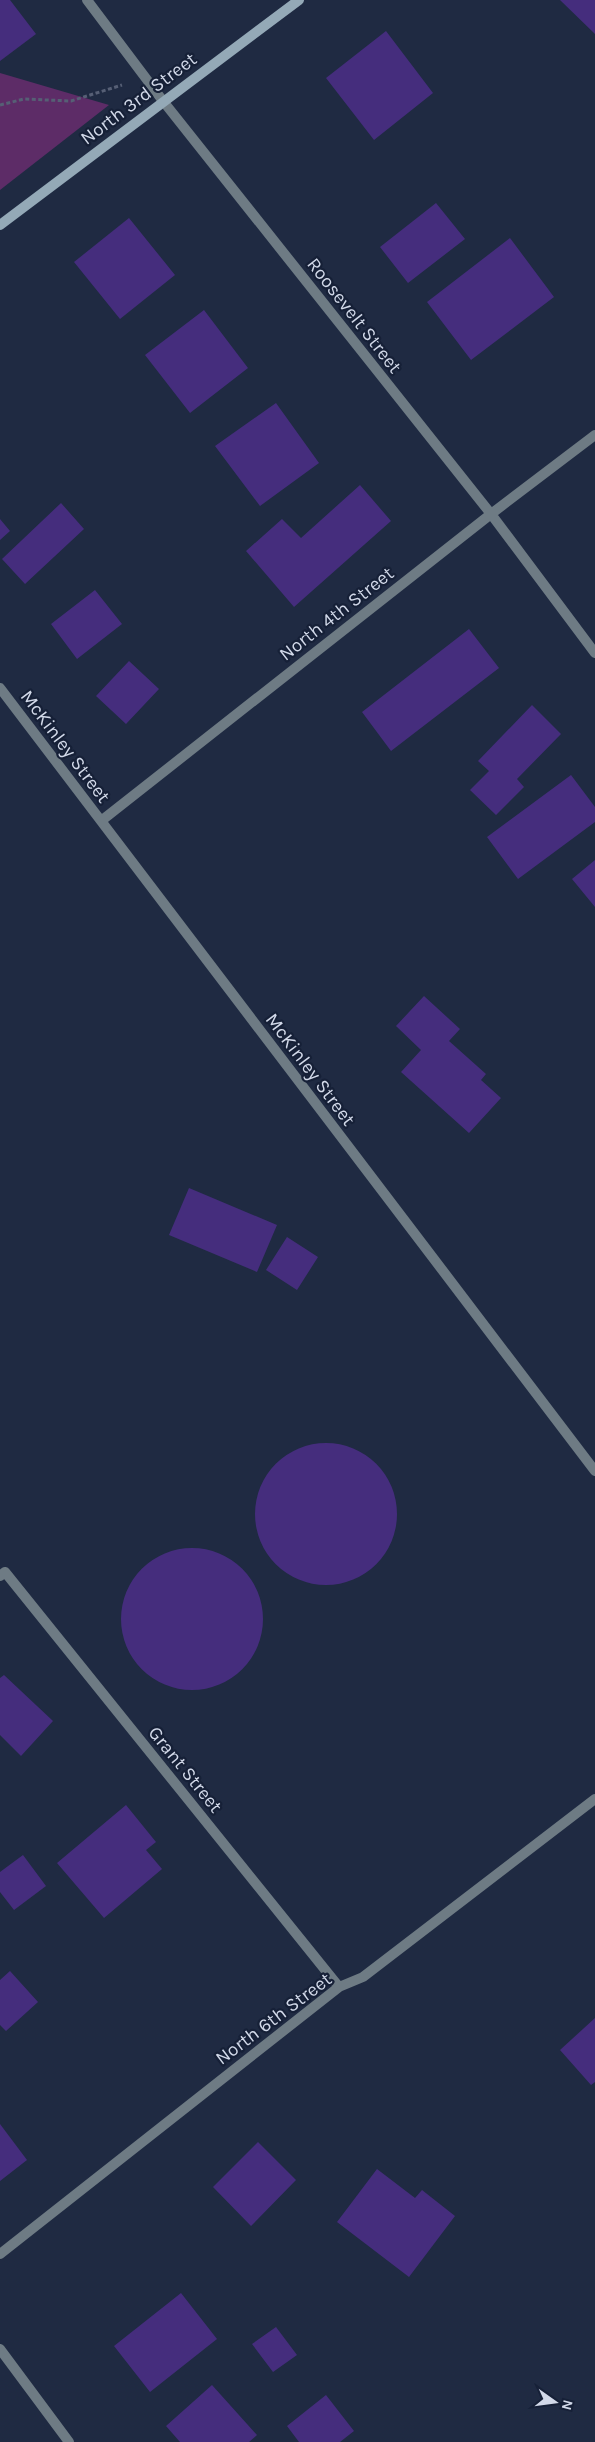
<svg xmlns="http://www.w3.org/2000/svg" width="595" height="2442" font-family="Karla,sans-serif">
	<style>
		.green { fill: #5d2c67 }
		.building { fill: #452d7d }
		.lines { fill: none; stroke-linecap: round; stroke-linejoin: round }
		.path { stroke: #565f75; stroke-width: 3; stroke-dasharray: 4 2.5; stroke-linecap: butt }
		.street { stroke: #6e7b84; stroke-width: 10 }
		.secondary { stroke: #94a9b7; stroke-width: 10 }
		.labels { text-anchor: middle; stroke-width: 4.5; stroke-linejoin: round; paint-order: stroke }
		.street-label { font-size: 19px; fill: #d2d9e9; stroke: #162037 }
	</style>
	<rect width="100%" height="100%" fill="#1f2a42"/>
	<path class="green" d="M0,73L109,105L0,190Z"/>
	<path class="building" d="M0,0H10L36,34L0,61Z
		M560,0H595V34Z
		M386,31L433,93L374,140L326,78Z
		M436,203L465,239L408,283L380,247Z
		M129,218L175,275L120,319L74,262Z
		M510,238L554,297L471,360L427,302Z
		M204,310L248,368L190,413L145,355Z
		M276,403L319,463L260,506L215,446Z
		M360,485L391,521L294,607L246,551L282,519L301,538Z
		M61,503L84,529L25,584L2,559Z
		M0,519L10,531L0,540Z
		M95,590L122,624L77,659L51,624Z
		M469,629L499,668L391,751L362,712Z
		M129,661L159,689L126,724L96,696Z
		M532,705L561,734L517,779L524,787L496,815L470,790L489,771L478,761Z
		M571,775L595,807V822L518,879L487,837Z
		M595,860V907L572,879Z
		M424,996L460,1029L449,1041L486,1074L481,1080L501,1098L469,1133L401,1072L421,1050L396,1026Z
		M189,1188L277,1225L257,1272L169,1235Z
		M287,1237L318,1257L297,1290L266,1270Z
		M255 1514a71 71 0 1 1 142 0a71 71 0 1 1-142 0Z
		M121 1619a71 71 0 1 1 142 0a71 71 0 1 1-142 0Z
		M4,1675L53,1721L21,1756L0,1735V1678Z
		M126,1805L156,1842L146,1850L162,1869L104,1918L57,1863Z
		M23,1855L46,1886L14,1910L0,1892V1872Z
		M10,1971L38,2002L6,2031L0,2025V1980Z
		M595,2018V2082L591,2085L560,2050Z
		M0,2124L27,2160L0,2181Z
		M258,2142L296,2180L251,2226L213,2187Z
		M377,2169L415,2198L422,2190L455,2216L409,2277L337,2222Z
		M181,2293L217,2339L150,2392L114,2346Z
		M276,2327L297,2355L273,2372L252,2344Z
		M212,2385L257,2435L249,2442H180L166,2426Z
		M326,2395L354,2431L340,2442H299L287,2426Z"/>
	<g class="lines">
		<path class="path" d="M0,105L24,99L71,101L122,85"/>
		<path class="street" d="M87,0L163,101L491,514L595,653
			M0,688L595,1471
			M101,821L491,514L595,435
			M0,1576L5,1572L339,1987
			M0,2254L339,1987L363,1977L595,1799
			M0,2349L69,2442"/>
		<path class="secondary" d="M0,225L299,0"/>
	</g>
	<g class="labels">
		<g class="street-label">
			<text transform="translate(138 98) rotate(-37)" y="7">North 3rd Street</text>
			<text transform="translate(355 315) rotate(52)" y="7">Roosevelt Street</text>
			<text transform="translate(336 613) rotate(-38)" y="7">North 4th Street</text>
			<text transform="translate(66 746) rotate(53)" y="7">McKinley Street</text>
			<text transform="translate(311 1069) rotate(53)" y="7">McKinley Street</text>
			<text transform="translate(186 1769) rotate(51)" y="7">Grant Street</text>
			<text transform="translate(273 2018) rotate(-37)" y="7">North 6th Street</text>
		</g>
	</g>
	<g transform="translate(555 2402) rotate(104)" stroke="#162037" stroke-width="4" paint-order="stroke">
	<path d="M0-4L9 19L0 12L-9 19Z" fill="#d2d9e9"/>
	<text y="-8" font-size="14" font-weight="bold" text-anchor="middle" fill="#d2d9e9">N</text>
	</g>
</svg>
